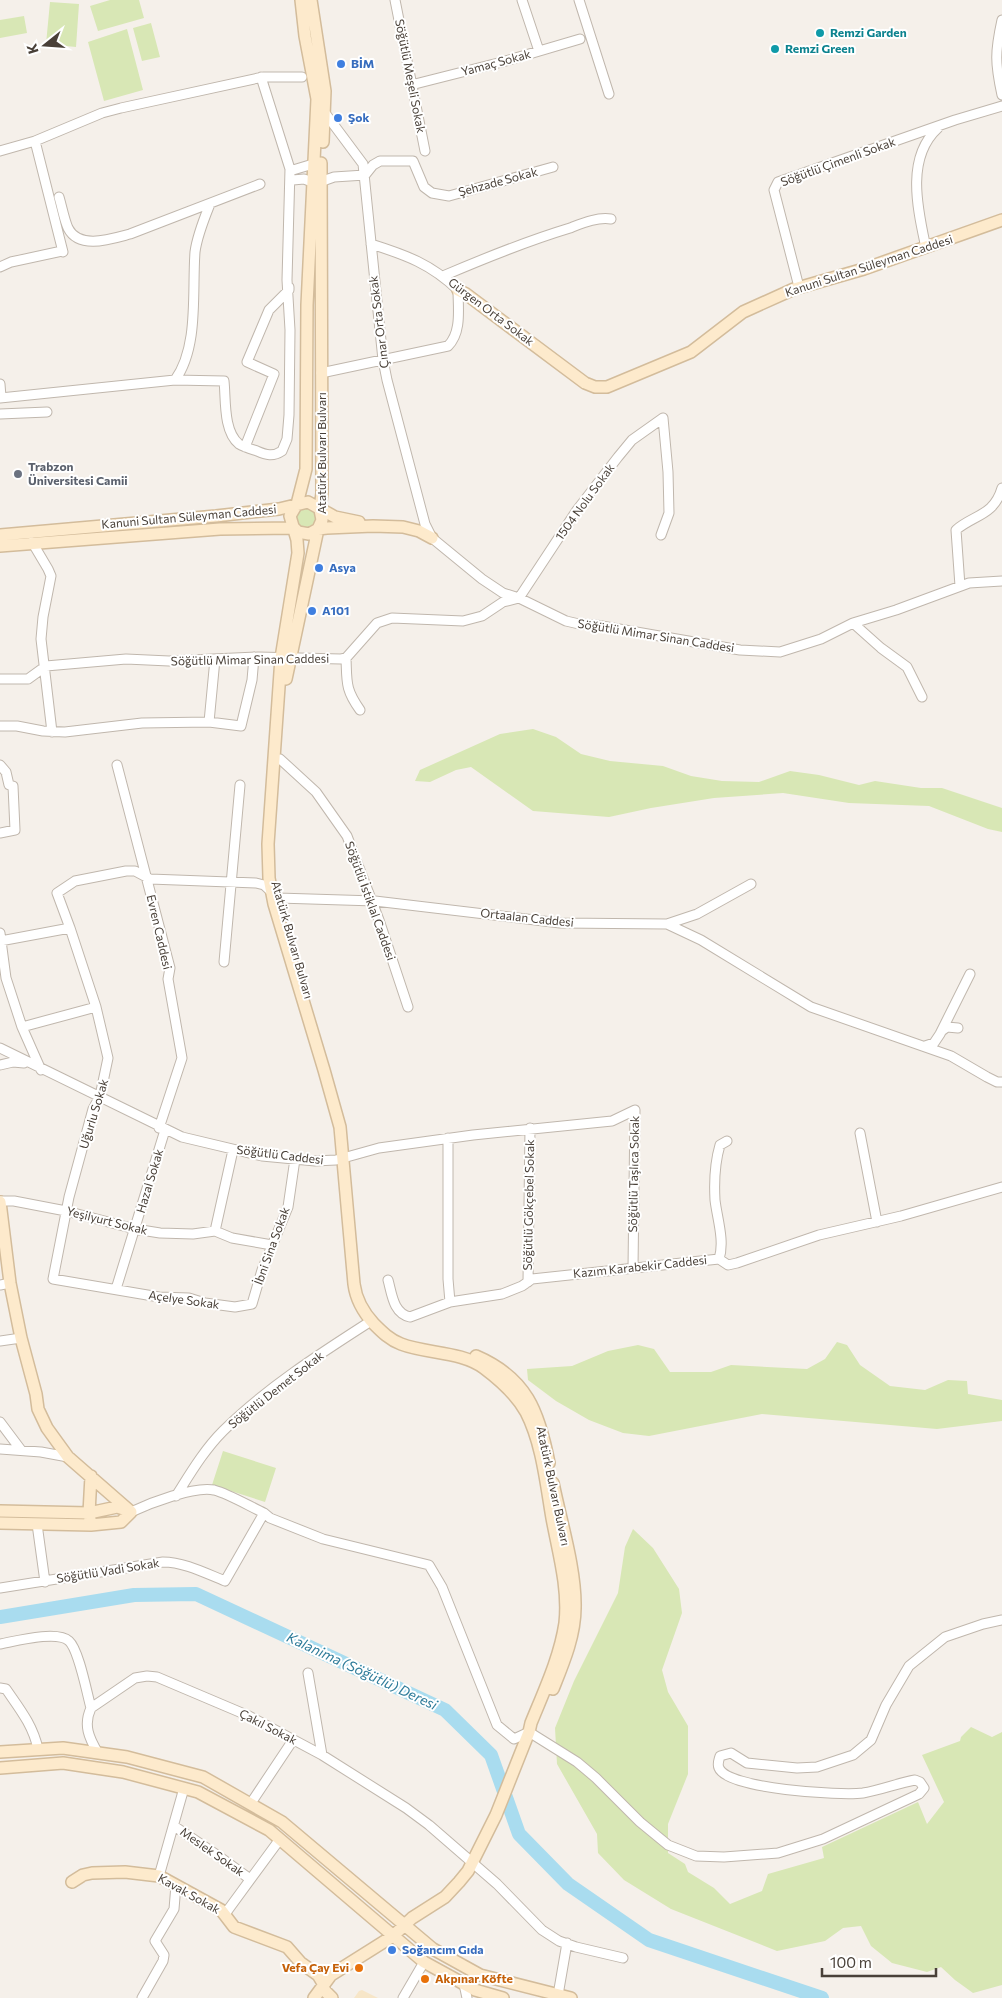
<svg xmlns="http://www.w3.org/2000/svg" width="1002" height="1998" font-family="Commissioner,sans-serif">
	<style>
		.green { fill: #d8e7b5 }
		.sand { fill: #f7e6c8 }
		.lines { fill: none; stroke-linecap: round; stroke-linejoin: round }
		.river { stroke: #a9dcef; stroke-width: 14 }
		.street-casing { stroke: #c0b7ad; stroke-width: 11 }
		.secondary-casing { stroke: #d3bc9b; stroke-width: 14 }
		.street { stroke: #fff; stroke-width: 9 }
		.secondary { stroke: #fdeacc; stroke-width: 11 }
		.culture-dot { fill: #0f9aa8; stroke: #fff; stroke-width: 2 }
		.shop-dot { fill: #3f7fe0; stroke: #fff; stroke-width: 2 }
		.worship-dot { fill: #6b7280; stroke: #fff; stroke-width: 2 }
		.food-dot { fill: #e8710a; stroke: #fff; stroke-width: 2 }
		.labels { text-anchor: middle; stroke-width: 4; stroke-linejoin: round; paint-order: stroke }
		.culture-label { font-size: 12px; font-weight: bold; fill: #0d838f; stroke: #fff; text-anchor: start }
		.street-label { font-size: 12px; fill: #494038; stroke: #fff }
		.shop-label { font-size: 12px; font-weight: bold; fill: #366cbe; stroke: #fff; text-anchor: start }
		.worship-label { font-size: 12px; font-weight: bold; fill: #5b616d; stroke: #fff; text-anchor: start }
		.food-label { font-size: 12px; font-weight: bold; fill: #c56008; stroke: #fff; text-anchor: end }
		.water-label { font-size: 14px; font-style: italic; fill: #2f7c9a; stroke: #fff }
	</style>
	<rect width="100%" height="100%" fill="#f5f0ea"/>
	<path class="green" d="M110,0H139L144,18L98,31L90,6Z
		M50,2L79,4L76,47L46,44Z
		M24,16L27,33L0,38V20Z
		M151,23L160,57L142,61L133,28Z
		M127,29L143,90L104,101L88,42Z
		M304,505L316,512L315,523L306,529L299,527L293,514Z
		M533,729L556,737L581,754L610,761L663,766L691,776L722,781L759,782L790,771L819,775L859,785L875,781L921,788H942L1002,808V832L988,829L929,806L849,803L783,793L714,798L651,808L609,817L533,811L471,767L456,770L430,782L415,781L420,770L500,734Z
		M837,1342L847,1345L860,1365L890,1386L925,1390L948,1380L967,1381L968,1394L1002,1400V1421L937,1429L762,1414L649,1436L623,1433L589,1420L556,1401L528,1380L527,1369L572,1366L608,1351L638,1345L654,1349L670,1372H711L731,1365L807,1369L825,1359Z
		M223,1451L276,1468L265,1502L212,1485Z
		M633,1529L653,1548L679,1589L682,1613L662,1670L668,1692L688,1726V1774L668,1824V1853L685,1864L688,1872L714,1888L730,1904L762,1891L768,1874L824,1858L822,1847L918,1802L927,1824L944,1802L922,1755L960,1741L961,1737L971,1727L992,1737L1002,1732V1985L973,1993L955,1980L941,1967L927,1972L892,1963L871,1946L861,1926L843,1928L825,1941L777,1951L671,1909L624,1880L598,1853L597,1834L557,1764L555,1728L574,1681L618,1593L625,1547Z"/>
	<path class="sand" d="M362,1990L378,1998H354L359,1991Z"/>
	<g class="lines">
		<path class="river" d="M0,1617L134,1595L196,1594L445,1710L491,1755L519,1834L568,1884L649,1940L822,1998"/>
		<g class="street-casing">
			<path id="street" d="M395,0L425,151
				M522,0L539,51
				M579,0L609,94
				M1002,20C995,52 995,63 1002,95
				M411,85L502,62L580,39
				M325,113L363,164L383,360L387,380L425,524L432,538L482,579L503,593L519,598L577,510L618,457L632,440L663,418L668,472L669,513L661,535
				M35,141L63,252
				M0,151L35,141L102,113L121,108L263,77H302
				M293,170L313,164
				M293,180L304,179L312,182
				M320,182L334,177L365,175L373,165L380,161H413L424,187L432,193L449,196L553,167
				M59,197C62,207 64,219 68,228C79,250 111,239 130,234L260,184
				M926,248C918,210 905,158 938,128
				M0,267L11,262L62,251
				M443,276C485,258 527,241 570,228C583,223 597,217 611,219
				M799,287L774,190L778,182L955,120L1002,106
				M321,373L448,346C462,332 458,308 458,290C431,264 406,255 371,244
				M175,380C199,347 192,292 195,252C197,236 204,219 210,204
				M0,384L1,397
				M0,398L175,380L224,381C226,399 223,431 239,444C244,447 251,449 257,451C266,455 273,457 282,451L287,439L289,415L290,330L287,280L290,169L261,77
				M0,414L47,412
				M245,447L274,374L247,362L269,310L289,290V287
				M32,542L48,569L51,576L43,617L41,639L52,732
				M960,586L956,530C973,515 994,516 1002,488
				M853,623L881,648L907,667L922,697
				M346,658C347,682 345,689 360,710
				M0,679H28L46,666L126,659L169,661L258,657L341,659L346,658L377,623L392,618L463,621L482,616L503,602L519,598L566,621L579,624L596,625L740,650L780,652L821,639L853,623L896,610L969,583L1002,581
				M209,722L215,659
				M0,726H17L43,731L65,732L142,723L209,722L241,726L252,680L254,657
				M280,759L316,792L347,836L379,920L408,1007
				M0,765L6,772L9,785L13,786L15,830L0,833
				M117,765L170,968L168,979L182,1058L159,1128
				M667,924L697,914L751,884
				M0,933L6,978L22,1027L41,1070
				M0,941L70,928
				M224,962L240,785
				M22,1027L96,1007
				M943,1030L947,1027L958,1028
				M925,1046L934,1043L940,1034L970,974
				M0,1048L182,1137L262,1156L315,1161L336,1160L379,1148L473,1135L612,1121L635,1110L633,1268
				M0,1065L13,1062L24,1063
				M860,1133L877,1222
				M448,1138V1279L450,1302
				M295,1159L288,1207L262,1270L252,1304L235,1307L205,1303L189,1298L159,1297L53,1279L69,1197L93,1109L100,1096L108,1058L96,1007L70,928L57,893L75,881L126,871H135L150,879L256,883L264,885L278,898L375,901L560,923L667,924L701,940L811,1007L951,1056L987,1077L997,1082H1002
				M0,1201H14L66,1211L135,1229L160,1233L193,1234L215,1231L232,1238L272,1245
				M215,1231L233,1150
				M719,1259C725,1241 717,1218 715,1200C714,1182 715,1162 720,1145L727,1141
				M388,1280C392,1294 393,1313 410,1317L450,1302L502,1294L522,1286L532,1279L719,1259L728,1265L737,1263L819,1235L901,1216L1002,1187
				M528,1282L530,1128
				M0,1285L10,1283
				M116,1289L165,1130
				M0,1341L21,1338
				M0,1422L21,1450
				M0,1449L41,1452L68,1457
				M176,1496C190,1474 204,1450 223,1431C265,1389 321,1353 371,1321
				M131,1512C150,1503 194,1486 214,1490C229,1494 249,1506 264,1513L270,1518L323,1539L429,1565L442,1587L497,1725L514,1739L529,1732L577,1762L596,1778L640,1822L668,1845L696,1856L724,1857L778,1853L823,1839L919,1794L924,1788L920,1782L915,1780C898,1783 881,1790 863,1793C841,1796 727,1789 719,1768C717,1764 719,1760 720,1756L731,1753L747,1763L797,1768L817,1767L853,1755L871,1740L886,1705L909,1666L945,1637L983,1624L1002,1620
				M37,1524L45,1582
				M0,1588L163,1562C184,1562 205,1573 225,1581L264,1513
				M0,1644C16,1641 57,1630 69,1641C79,1650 87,1694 91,1708
				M308,1673L322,1755
				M0,1688L6,1689C19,1708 33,1725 38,1749
				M98,1753C89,1738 83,1725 91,1708L135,1678L147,1676L157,1677L249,1716L322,1755L406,1808L429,1825L497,1884L542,1930L559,1941L576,1947L623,1958
				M251,1803L293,1740
				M174,1826L217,1855L250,1879
				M159,1876L184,1788
				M225,1914L280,1839
				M464,1984L467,1998
				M558,1995L567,1943
				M142,1998L163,1961L164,1955L155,1941L174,1909L176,1885
				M403,1998L424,1962"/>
		</g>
		<g class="secondary-casing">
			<path id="secondary" d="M301,0L305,36L317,99L307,305L306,469L297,504L290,516L297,540L298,553L281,658L268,844L269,878L274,904L324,1070L340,1127L354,1284C356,1300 363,1312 374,1324C382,1332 390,1340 401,1344C427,1354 461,1351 484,1368C500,1380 516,1394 526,1412C542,1443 546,1483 552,1518C558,1551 569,1588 565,1623C560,1657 544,1691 531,1723L529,1732L496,1815L468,1871L459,1882L445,1897L412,1918L393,1936L331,1975L314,1998
				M311,0L325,91L323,142
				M458,290L466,294L585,383L595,387H607L691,352L743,312L794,289L864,269L1002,220
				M0,535L216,516L279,509L308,502L335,517L359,522
				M0,546L220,529L294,528L298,532L309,534L318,529L327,528L373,526L403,527L419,531L432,538
				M286,679L318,529L322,520L320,510L322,493L321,163
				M0,1202L10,1283L21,1338L36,1394L38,1409L47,1428L68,1457L131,1512
				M476,1356C527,1378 539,1412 549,1463
				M0,1511L89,1513L117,1507L130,1511
				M90,1519L89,1513L91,1476
				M0,1523L91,1525L121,1522L131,1512
				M553,1689C563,1664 575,1636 575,1608C576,1570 561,1522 553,1483
				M0,1752L63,1748L127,1757L203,1777L282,1822L433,1949L480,1975L571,1998
				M0,1768L63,1763L123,1772L198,1792L269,1830L424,1962L475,1990L503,1998
				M72,1882L83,1875L92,1873L125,1872L159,1876L221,1910L234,1927L287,1947L301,1963L318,1975L324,1985V1990L332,1998"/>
		</g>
		<use href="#street" class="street"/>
		<use href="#secondary" class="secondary"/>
	</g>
	<g class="culture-dot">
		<circle cx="820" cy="33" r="5"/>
		<circle cx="775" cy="49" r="5"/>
	</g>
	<g class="shop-dot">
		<circle cx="341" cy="64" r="5"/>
		<circle cx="338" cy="118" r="5"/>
		<circle cx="319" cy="568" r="5"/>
		<circle cx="312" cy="611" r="5"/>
		<circle cx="392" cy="1950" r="5"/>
	</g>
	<circle class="worship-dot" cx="18" cy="474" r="5"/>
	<g class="food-dot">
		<circle cx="359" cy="1968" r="5"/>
		<circle cx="425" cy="1979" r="5"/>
	</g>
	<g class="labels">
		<g class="culture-label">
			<text x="830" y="37">Remzi Garden</text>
			<text x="785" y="53">Remzi Green</text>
		</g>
		<g class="street-label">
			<text transform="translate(496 63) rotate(-15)" y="4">Yamaç Sokak</text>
			<text transform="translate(410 76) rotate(79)" y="4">Söğütlü Meşeli Sokak</text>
			<text transform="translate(838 162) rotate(-20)" y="4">Söğütlü Çimenli Sokak</text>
			<text transform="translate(498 182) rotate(-15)" y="4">Şehzade Sokak</text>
			<text transform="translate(869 266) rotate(-18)" y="4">Kanuni Sultan Süleyman Caddesi</text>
			<text transform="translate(491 312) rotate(37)" y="4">Gürgen Orta Sokak</text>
			<text transform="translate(379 322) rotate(-97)" y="4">Çınar Orta Sokak</text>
			<text transform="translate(322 453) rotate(-90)" y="4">Atatürk Bulvarı Bulvarı</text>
			<text transform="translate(585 502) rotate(-54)" y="4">1504 Nolu Sokak</text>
			<text transform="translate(189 517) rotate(-5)" y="4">Kanuni Sultan Süleyman Caddesi</text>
			<text transform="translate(656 636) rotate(9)" y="4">Söğütlü Mimar Sinan Caddesi</text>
			<text transform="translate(250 660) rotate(-1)" y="4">Söğütlü Mimar Sinan Caddesi</text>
			<text transform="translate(370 901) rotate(70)" y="4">Söğütlü İstiklal Caddesi</text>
			<text transform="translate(527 918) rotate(6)" y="4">Ortaalan Caddesi</text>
			<text transform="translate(159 932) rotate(77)" y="4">Evren Caddesi</text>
			<text transform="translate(292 940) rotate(74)" y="4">Atatürk Bulvarı Bulvarı</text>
			<text transform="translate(94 1114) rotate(-73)" y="4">Uğurlu Sokak</text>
			<text transform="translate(280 1155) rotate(7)" y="4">Söğütlü Caddesi</text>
			<text transform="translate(634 1174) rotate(-89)" y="4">Söğütlü Taşlıca Sokak</text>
			<text transform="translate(150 1181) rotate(-73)" y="4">Hazal Sokak</text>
			<text transform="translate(529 1205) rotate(-89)" y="4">Söğütlü Gökçebel Sokak</text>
			<text transform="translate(107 1221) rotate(14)" y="4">Yeşilyurt Sokak</text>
			<text transform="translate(272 1246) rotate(-70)" y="4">İbni Sina Sokak</text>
			<text transform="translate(640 1267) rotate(-6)" y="4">Kazım Karabekir Caddesi</text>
			<text transform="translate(184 1300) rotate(8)" y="4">Açelye Sokak</text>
			<text transform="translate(276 1390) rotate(-38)" y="4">Söğütlü Demet Sokak</text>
			<text transform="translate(553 1486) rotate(78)" y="4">Atatürk Bulvarı Bulvarı</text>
			<text transform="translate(108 1571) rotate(-9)" y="4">Söğütlü Vadi Sokak</text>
			<text transform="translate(268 1727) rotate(27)" y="4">Çakıl Sokak</text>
			<text transform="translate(212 1852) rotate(35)" y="4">Meslek Sokak</text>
			<text transform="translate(189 1894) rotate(29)" y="4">Kavak Sokak</text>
		</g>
		<g class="shop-label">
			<text x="351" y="68">BİM</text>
			<text x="348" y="122">Şok</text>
			<text x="329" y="572">Asya</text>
			<text x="322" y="615">A101</text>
			<text x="402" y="1954">Soğancım Gıda</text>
		</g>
		<g class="worship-label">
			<text x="28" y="471">Trabzon<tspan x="28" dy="14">Üniversitesi Camii</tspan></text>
		</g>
		<g class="food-label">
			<text x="349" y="1972">Vefa Çay Evi</text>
			<text x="435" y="1983" text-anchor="start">Akpınar Köfte</text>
		</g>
		<g class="water-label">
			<text transform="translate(362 1671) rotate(25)" y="5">Kalanima (Söğütlü) Deresi</text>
		</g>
	</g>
	<g transform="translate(45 45) rotate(253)" stroke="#ffffff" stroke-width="4" paint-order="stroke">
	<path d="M0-4L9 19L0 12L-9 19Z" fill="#494038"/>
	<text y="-8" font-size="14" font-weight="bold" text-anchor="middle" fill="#494038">K</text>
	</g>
	<path d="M822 1968v8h114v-8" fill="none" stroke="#494038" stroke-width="2.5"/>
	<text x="830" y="1968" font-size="15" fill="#494038" stroke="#ffffff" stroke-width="4" paint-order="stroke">100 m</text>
</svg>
